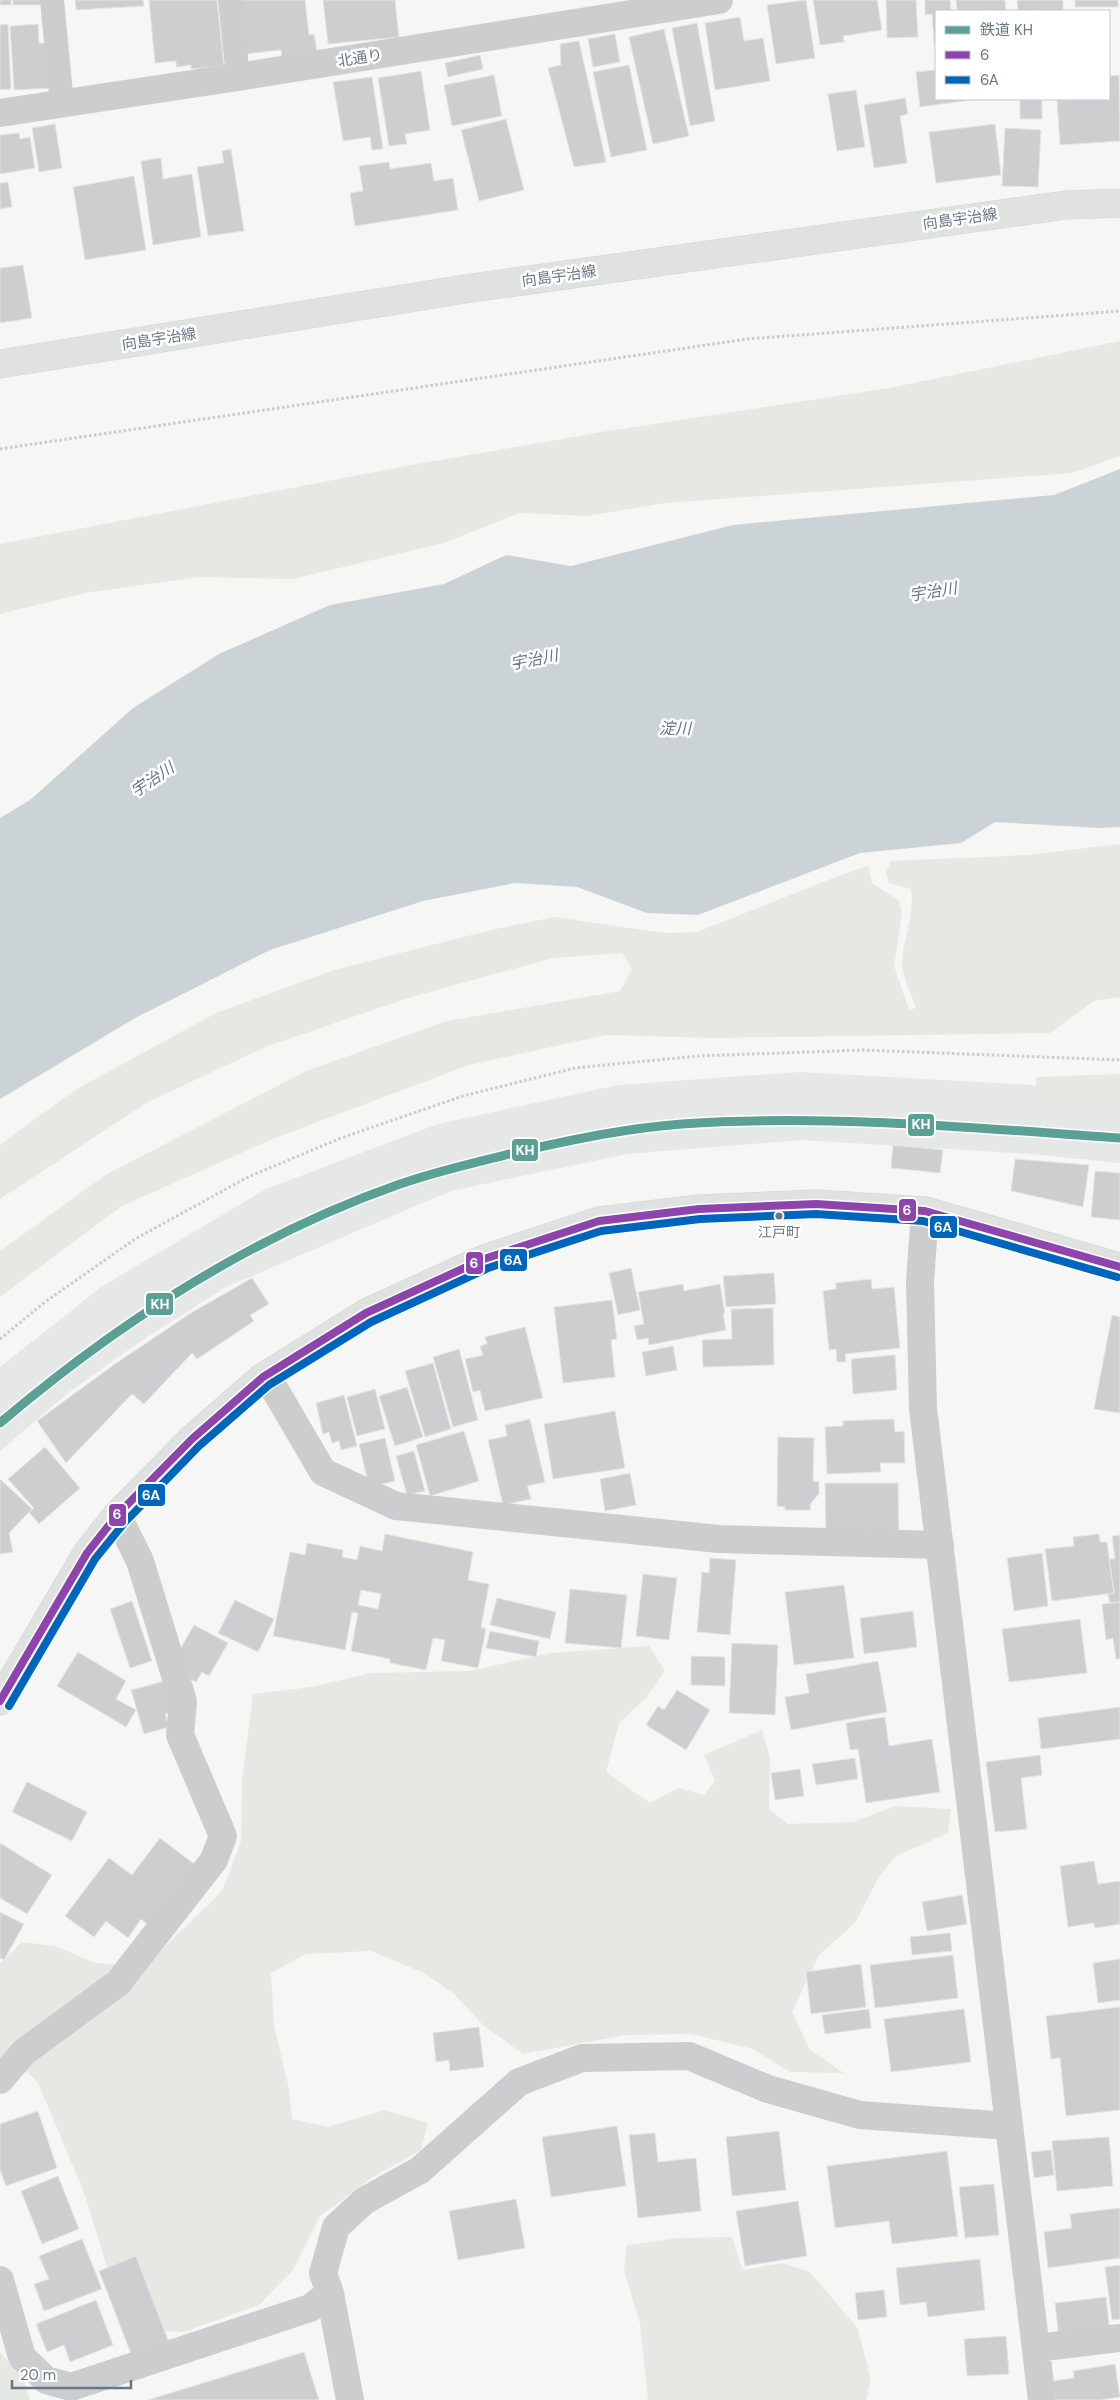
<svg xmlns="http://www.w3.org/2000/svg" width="1120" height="2400" font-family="'DM Sans','Noto Sans JP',sans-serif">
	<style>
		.built { fill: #e6e7e7 }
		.green { fill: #e6e9e3 }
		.water { fill: #cbd3d6 }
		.building { fill: #cdcecf; stroke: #e5e5e4; fill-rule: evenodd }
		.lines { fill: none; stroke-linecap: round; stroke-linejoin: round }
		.secondary-casing { stroke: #d2d3d3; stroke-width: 29 }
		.primary-casing { stroke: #d2d2d3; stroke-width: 29 }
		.path { stroke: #cacbca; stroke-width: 3; stroke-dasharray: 2.5 2.5; stroke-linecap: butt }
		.service { stroke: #cccdce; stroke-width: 24 }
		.minor { stroke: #cccdce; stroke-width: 28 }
		.secondary { stroke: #e0e1e1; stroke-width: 28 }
		.primary { stroke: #e0e1e1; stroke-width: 28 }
		.bus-1-casing { stroke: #fff; stroke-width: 11 }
		.bus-2-casing { stroke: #fff; stroke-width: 11 }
		.bus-1 { stroke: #8e44ad; stroke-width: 8 }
		.bus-2 { stroke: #0065bd; stroke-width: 8 }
		.rail-1-casing { stroke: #fff; stroke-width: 12 }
		.rail-1 { stroke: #5ba094; stroke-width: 9 }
		.bus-dot { fill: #677784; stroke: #fff; stroke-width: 2 }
		.labels { text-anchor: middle; stroke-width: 5; stroke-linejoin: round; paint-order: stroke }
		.bus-label { font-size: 14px; fill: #677784; stroke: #fff }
		.street-label { font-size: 15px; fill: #677784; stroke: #fff }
		.water-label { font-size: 16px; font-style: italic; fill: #63787f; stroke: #fff }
		.line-badge { stroke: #fff; stroke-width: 2 }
		.badge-label { font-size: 14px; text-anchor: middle; font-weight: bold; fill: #fff }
	</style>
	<rect width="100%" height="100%" fill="#f6f6f5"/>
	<path class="built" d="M800,1072L1032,1085L1120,1095V1163L1030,1154L801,1140L627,1154L451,1191L226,1287L141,1341L68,1393L0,1451V1367L101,1287L266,1189L438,1124L618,1085Z"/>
	<path class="green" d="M1120,341V456L1072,473L666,503L587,516L519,513L444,543L293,579L199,577L85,593L0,614V544L406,466L608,431L889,388Z
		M1120,844V997L1094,1001L1050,1033L714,1038L606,1035L469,1065L275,1138L122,1206L0,1297V1251L107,1174L306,1071L447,1021L620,991L632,969L622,953L553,958L408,998L268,1046L148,1102L0,1199V1145L75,1090L216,1013L334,970L491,930L554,917L664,933L697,932L841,875L868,866L872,883L899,901L902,913L894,966L909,1010L916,1008C912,995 902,977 902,963C903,938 915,915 911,889L889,883L886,873L891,861L1028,855Z
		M1120,1074V1102L1037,1096L1036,1077Z
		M649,1646L665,1671L646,1698L619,1723L606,1772L650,1803L678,1788L704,1795L715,1781L704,1755L762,1730L770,1758L769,1809L788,1824L853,1822L895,1806L951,1809L948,1833L896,1856L880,1875L855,1923L819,1955L792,2012L810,2050L844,2073L790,2072L753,2049L691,2034L626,2035L523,2054L483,2025L454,1994L424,1973L371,1951L306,1954L271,1973L274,2025L289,2089L292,2119L328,2127L385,2110L428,2123L421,2150L373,2177L320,2216L293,2270L259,2305L184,2332L133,2330L108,2271L85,2195L38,2083L28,2073L0,2062V1964L22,1942L55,1946L95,1963L145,1966L222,1891L241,1841L242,1781L253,1694L311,1687L371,1673L469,1671L551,1653Z
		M732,2237L743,2270L782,2263L810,2272L858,2329L871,2380L866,2400H648L640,2324L624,2270L627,2245L679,2238Z
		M0,2352L25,2382L30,2400H0Z"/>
	<path class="water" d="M1120,469V827L1099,828L995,822L961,843L860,853L698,915L647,913L577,887L515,883L423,901L270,950L135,1018L0,1099V818L30,800L133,708L219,654L330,605L444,584L506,555L571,566L733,525L1054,495Z"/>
	<path class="building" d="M0,0H11V5H0Z
		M13,0H44V5H13Z
		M75,0H143L144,6L76,10Z
		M149,0H217L224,66L191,69V65L176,67V61L155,63Z
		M240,0H305L309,35L314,34L317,52L282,58L281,50L246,54Z
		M323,0H395L399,37L328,44Z
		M806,0L815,58L776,64L767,5Z
		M813,0H877L882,30L843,36L844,42L820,45Z
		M886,0H916L918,37L887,38Z
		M925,0H950L951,11H936V43H934L932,14L925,15Z
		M956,0H1005L1006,11H957Z
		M1017,0H1063V11H1018Z
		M1075,0H1118V7H1075Z
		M740,17L744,41L763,38L770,81L715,90L705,23Z
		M697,23L715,121L690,126L672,28Z
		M8,24L11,89L0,90V25Z
		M38,24L39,43H48L51,88L14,90L10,26Z
		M664,29L689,136L653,144L629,37Z
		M615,34L620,62L593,67L588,39Z
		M579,41L606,162L574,167L548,68L561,65L560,44Z
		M480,55L483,69L448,77L445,63Z
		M629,65L647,150L611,157L593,72Z
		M936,70V99L971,100L920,107L916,72Z
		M421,71L430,130L405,134L407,144L389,146L378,78Z
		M494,75L502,116L452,126L444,85Z
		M1119,75L1120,141L1060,145L1057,99H1109V76Z
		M372,77L383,149L372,150L370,137L343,141L333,82Z
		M856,90L865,147L837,151L828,94Z
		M905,98L908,114L900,116L907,163L874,168L864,105Z
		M1020,99H1042V119H1020Z
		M506,119L524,190L479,201L461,130Z
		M55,124L62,168L39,172L32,128Z
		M995,124L1001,175L936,183L929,132Z
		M1005,128L1041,130L1038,187L1002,186Z
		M19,133L20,139L30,137L35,168L0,174V135Z
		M231,149L244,231L208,236L197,167L224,163L222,151Z
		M161,158L163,179L192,174L201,237L153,245L141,161Z
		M389,162L390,169L431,163L434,181L453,178L458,210L355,226L350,193L363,191L359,166Z
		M134,176L146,250L85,260L73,187Z
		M8,182L12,207L0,209V183Z
		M23,265L32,318L0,323V268Z
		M893,1145L943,1150L940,1173L891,1168Z
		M1015,1159L1089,1165L1083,1207L1011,1191Z
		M1095,1171L1120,1173V1220L1091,1217Z
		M631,1268L640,1310L618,1315L609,1273Z
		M774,1273L776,1304L726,1307L723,1276Z
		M252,1278L269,1304L250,1315L254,1321L197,1359L192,1353L144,1404L132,1394L66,1463L37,1421L115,1364L191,1313Z
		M871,1279L872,1289L894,1287L900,1348L845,1354L846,1362H837L836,1349L829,1350L823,1291L836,1289V1283Z
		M683,1284L684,1291L720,1284L725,1313H723L726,1330L649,1345L648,1338L637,1340L634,1326L644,1324L638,1292Z
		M612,1300L617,1339L611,1340L615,1377L563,1383L554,1307Z
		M773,1308L774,1365L703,1367L702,1340L732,1339L731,1309Z
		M1112,1315L1120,1317V1413L1094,1409Z
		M525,1327L543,1398L485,1411L480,1390L473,1392L465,1359L483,1355L480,1346L487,1344L485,1337Z
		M673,1346L677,1370L646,1376L642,1352Z
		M459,1349L478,1420L453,1427L433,1357Z
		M895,1355L897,1390L853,1394L851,1359Z
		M433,1363L451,1429L425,1437L405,1371Z
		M407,1387L423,1437L395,1446L379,1396Z
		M375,1389L385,1429L357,1436L347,1397Z
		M344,1395L357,1446L341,1450L339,1441L332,1443L329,1432L323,1434L316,1403Z
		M615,1411L625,1468L553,1479L544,1424Z
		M530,1419L545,1482L527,1486L531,1499L503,1505L488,1440L507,1436L505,1425Z
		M894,1419L895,1432L904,1431L905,1463H880L881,1472L827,1474L825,1427L843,1426V1421Z
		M464,1431L479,1481L430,1496L416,1445Z
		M778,1437L814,1438L813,1481L819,1482V1494L810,1504L811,1510H785V1507L777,1506Z
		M385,1438L395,1481L369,1487L359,1444Z
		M45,1447L80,1488L39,1524L29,1512L34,1508L8,1479Z
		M414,1451L425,1491L407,1495L396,1456Z
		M630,1473L636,1505L605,1511L600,1479Z
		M0,1479L32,1509L9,1533L13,1552L0,1554Z
		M825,1483H898L899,1541H826Z
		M385,1534L473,1552L468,1580L489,1584L481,1627L486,1629L478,1668L441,1661L445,1640L433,1638L426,1670L390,1663V1659L351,1651L358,1613L352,1612L345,1650L273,1636L290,1552L305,1555L307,1543L343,1550L342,1557L357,1560L360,1546L382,1551ZM361,1590L381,1594L378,1609L358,1605Z
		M1099,1534L1100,1542H1107L1114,1593L1052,1601L1045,1549L1074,1546L1073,1537Z
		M1120,1535V1602L1110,1603L1108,1594L1114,1593L1109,1559H1115L1112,1536Z
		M1042,1553L1048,1606L1014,1611L1007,1558Z
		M710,1558L736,1560L730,1635L697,1632L702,1572L709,1573Z
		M643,1574L677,1578L669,1640L636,1636Z
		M844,1585L854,1658L794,1665L785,1592Z
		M570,1589L627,1595L621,1648L565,1643Z
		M497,1598L556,1612L550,1639L490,1625Z
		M235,1600L274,1619L258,1652L218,1633Z
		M132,1601L152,1661L130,1668L110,1609Z
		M1120,1602V1659H1116L1113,1638L1106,1640L1102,1604Z
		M913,1611L917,1647L864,1654L860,1618Z
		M1080,1619L1087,1673L1009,1682L1002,1629Z
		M194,1625L228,1643L209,1676L202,1672L196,1682L179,1673L175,1658Z
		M490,1631L539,1641L536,1657L486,1648Z
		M732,1643L778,1645L775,1715L729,1713Z
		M78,1652L126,1681L116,1699L136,1710L126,1727L57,1686Z
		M691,1656L725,1657V1686L691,1685Z
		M878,1661L887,1712L791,1730L785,1697L809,1693L806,1674Z
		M165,1681L174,1712L165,1714L169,1727L144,1734L131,1690Z
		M677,1690L710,1710L686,1750L646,1725L658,1706L664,1710Z
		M1120,1707V1739L1041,1749L1038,1718Z
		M885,1717L889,1746L932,1739L940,1792L866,1803L858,1749L850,1750L846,1723Z
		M1040,1755L1042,1775L1021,1778L1027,1829L995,1832L986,1762Z
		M855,1758L858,1779L816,1785L812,1764Z
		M800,1769L804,1796L775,1800L771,1773Z
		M27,1782L87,1812L72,1841L12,1812Z
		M160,1838L194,1864L148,1925L141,1919L128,1938L106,1921L94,1937L65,1916L109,1858L132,1875Z
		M0,1843L52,1875L27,1914L0,1898Z
		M1094,1861L1098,1884L1120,1881V1924L1095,1928L1094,1923L1068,1927L1060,1866Z
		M962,1895L967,1924L927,1931L922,1902Z
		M0,1912L24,1924L4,1960L0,1958Z
		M950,1933L952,1951L912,1955L910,1937Z
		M953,1955L958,1998L875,2008L870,1965Z
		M1120,1959V2000L1098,2003L1093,1963Z
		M861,1964L866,2007L811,2014L806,1972Z
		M1120,2007V2110L1066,2116L1060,2058L1051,2059L1046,2016Z
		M869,2009L871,2028L825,2034L822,2015Z
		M964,2009L971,2062L891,2072L884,2019Z
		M479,2027L484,2067L450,2071L449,2060L436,2062L433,2033Z
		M38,2111L57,2168L6,2186L0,2170V2124Z
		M617,2126L626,2186L551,2197L542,2137Z
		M779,2131L786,2190L732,2196L726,2137Z
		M655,2133L658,2162L696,2158L701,2211L638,2218L629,2135Z
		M1109,2137L1113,2186L1057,2191L1052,2141Z
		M1051,2150L1054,2175L1034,2178L1031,2152Z
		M947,2151L958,2236L892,2244L889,2221L835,2228L827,2166Z
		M58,2176L79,2229L42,2244L21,2191Z
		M994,2184L999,2235L965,2238L959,2187Z
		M516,2199L525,2248L458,2260L449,2211Z
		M798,2201L807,2256L745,2266L736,2211Z
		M1120,2208V2258L1048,2268L1044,2232L1072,2228L1070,2214Z
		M82,2239L102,2289L44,2311L34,2284L49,2279L39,2256Z
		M136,2256L170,2345L133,2359L99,2271Z
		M980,2259L985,2310L928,2317L926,2302L900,2305L896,2268Z
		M1120,2265V2319L1112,2320L1105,2267Z
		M884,2290L887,2317L858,2320L855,2293Z
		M1106,2297L1110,2333L1059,2339L1055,2303Z
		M96,2300L113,2345L70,2362L64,2345L47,2352L36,2324Z
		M1006,2336L1009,2374L967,2376L964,2339Z
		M304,2352L319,2400H148Z
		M1115,2364L1120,2397L1100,2400H1056L1053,2381L1074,2378L1073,2371Z"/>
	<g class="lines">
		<g class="secondary-casing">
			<path id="secondary" d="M0,364L465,289L1066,205L1120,203"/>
		</g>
		<g class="primary-casing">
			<path id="primary" d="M0,1701L87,1553L117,1515L192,1439L263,1377L366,1313L484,1259L599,1221L699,1209L816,1204L925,1211L1120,1267"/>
		</g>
		<path class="path" d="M0,449L747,339L1120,311
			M0,1339L45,1302L135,1239L248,1177L341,1138L463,1096L575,1068L697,1056L863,1050L1120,1060"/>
		<path class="service" d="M52,0L62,104
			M230,0L238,77"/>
		<path class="minor" d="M0,113L238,77L719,0
			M925,1211L920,1282L923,1408L1042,2400
			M263,1377L275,1390L323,1472L396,1506L719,1539L940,1545
			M0,2080L24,2052L118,1983L214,1860L223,1836L180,1735L183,1701L140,1561L117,1515
			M0,2280L22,2357L46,2380L71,2387L310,2308L330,2293
			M1036,2348L1120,2338
			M350,2400L330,2293L323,2273L336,2227L364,2201L420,2170L519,2082L582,2058L689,2056L768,2089L860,2115L1009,2126"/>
		<use href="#secondary" class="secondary"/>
		<use href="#primary" class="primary"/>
		<g class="bus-1-casing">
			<path id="bus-1" d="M0,1701L87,1553L117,1515L192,1439L263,1377L366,1313L484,1259L599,1221L699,1209L816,1204L925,1211L1120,1267"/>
		</g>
		<g class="bus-2-casing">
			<path id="bus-2" d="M9,1706L95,1559L125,1522L199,1446L269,1385L371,1322L488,1268L601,1231L700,1219L816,1214L923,1221L1117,1277"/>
		</g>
		<use href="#bus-1" class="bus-1"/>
		<use href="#bus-2" class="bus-2"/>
		<g class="rail-1-casing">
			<path id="rail-1" d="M0,1423C120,1321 251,1236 400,1184C440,1170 481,1161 522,1151C575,1139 628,1128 682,1124C828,1114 975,1128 1120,1138"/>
		</g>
		<use href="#rail-1" class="rail-1"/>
	</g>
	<circle class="bus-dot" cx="779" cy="1216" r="4.5"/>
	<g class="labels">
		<g class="bus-label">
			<text x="779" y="1237">江戸町</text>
		</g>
		<g class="street-label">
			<text transform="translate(360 58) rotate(-9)" y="5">北通り</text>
			<text transform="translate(960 219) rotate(-8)" y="5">向島宇治線</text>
			<text transform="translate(559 276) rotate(-8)" y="5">向島宇治線</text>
			<text transform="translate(159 339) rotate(-9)" y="5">向島宇治線</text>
		</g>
		<g class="water-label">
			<text transform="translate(933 591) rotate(-9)" y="6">宇治川</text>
			<text transform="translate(534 659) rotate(-11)" y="6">宇治川</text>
			<text x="675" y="734">淀川</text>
			<text transform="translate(152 779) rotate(-34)" y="6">宇治川</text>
		</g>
	</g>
	<g class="line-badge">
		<rect x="907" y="1113" width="28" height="24" rx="5" fill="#5ba094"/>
		<rect x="511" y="1138" width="28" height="24" rx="5" fill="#5ba094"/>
		<rect x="898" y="1198" width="19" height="24" rx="5" fill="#8e44ad"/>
		<rect x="929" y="1215" width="29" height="24" rx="5" fill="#0065bd"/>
		<rect x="499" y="1248" width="29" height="24" rx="5" fill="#0065bd"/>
		<rect x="465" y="1251" width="19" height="24" rx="5" fill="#8e44ad"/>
		<rect x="145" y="1292" width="29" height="24" rx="5" fill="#5ba094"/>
		<rect x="137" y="1483" width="29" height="24" rx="5" fill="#0065bd"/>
		<rect x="108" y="1503" width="19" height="24" rx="5" fill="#8e44ad"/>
	</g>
	<g class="badge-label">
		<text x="921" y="1129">KH</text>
		<text x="525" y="1155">KH</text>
		<text x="907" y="1215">6</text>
		<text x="943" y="1232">6A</text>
		<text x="513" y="1265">6A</text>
		<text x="474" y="1268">6</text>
		<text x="160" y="1309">KH</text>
		<text x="151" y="1500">6A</text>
		<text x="117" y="1519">6</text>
	</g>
	<rect x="935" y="10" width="175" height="90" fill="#ffffff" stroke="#c2c9ce"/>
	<rect x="945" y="26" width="25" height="8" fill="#5ba094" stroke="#c2c9ce"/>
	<text x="980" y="35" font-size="15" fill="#677784">鉄道 KH</text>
	<rect x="945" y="51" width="25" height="8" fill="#8e44ad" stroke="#c2c9ce"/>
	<text x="980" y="60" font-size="15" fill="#677784">6</text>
	<rect x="945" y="76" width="25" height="8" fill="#0065bd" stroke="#c2c9ce"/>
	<text x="980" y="85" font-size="15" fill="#677784">6A</text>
	<path d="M12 2380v8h119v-8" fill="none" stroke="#677784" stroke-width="2.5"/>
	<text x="20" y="2380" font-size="15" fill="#677784" stroke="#ffffff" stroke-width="4" paint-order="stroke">20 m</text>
</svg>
